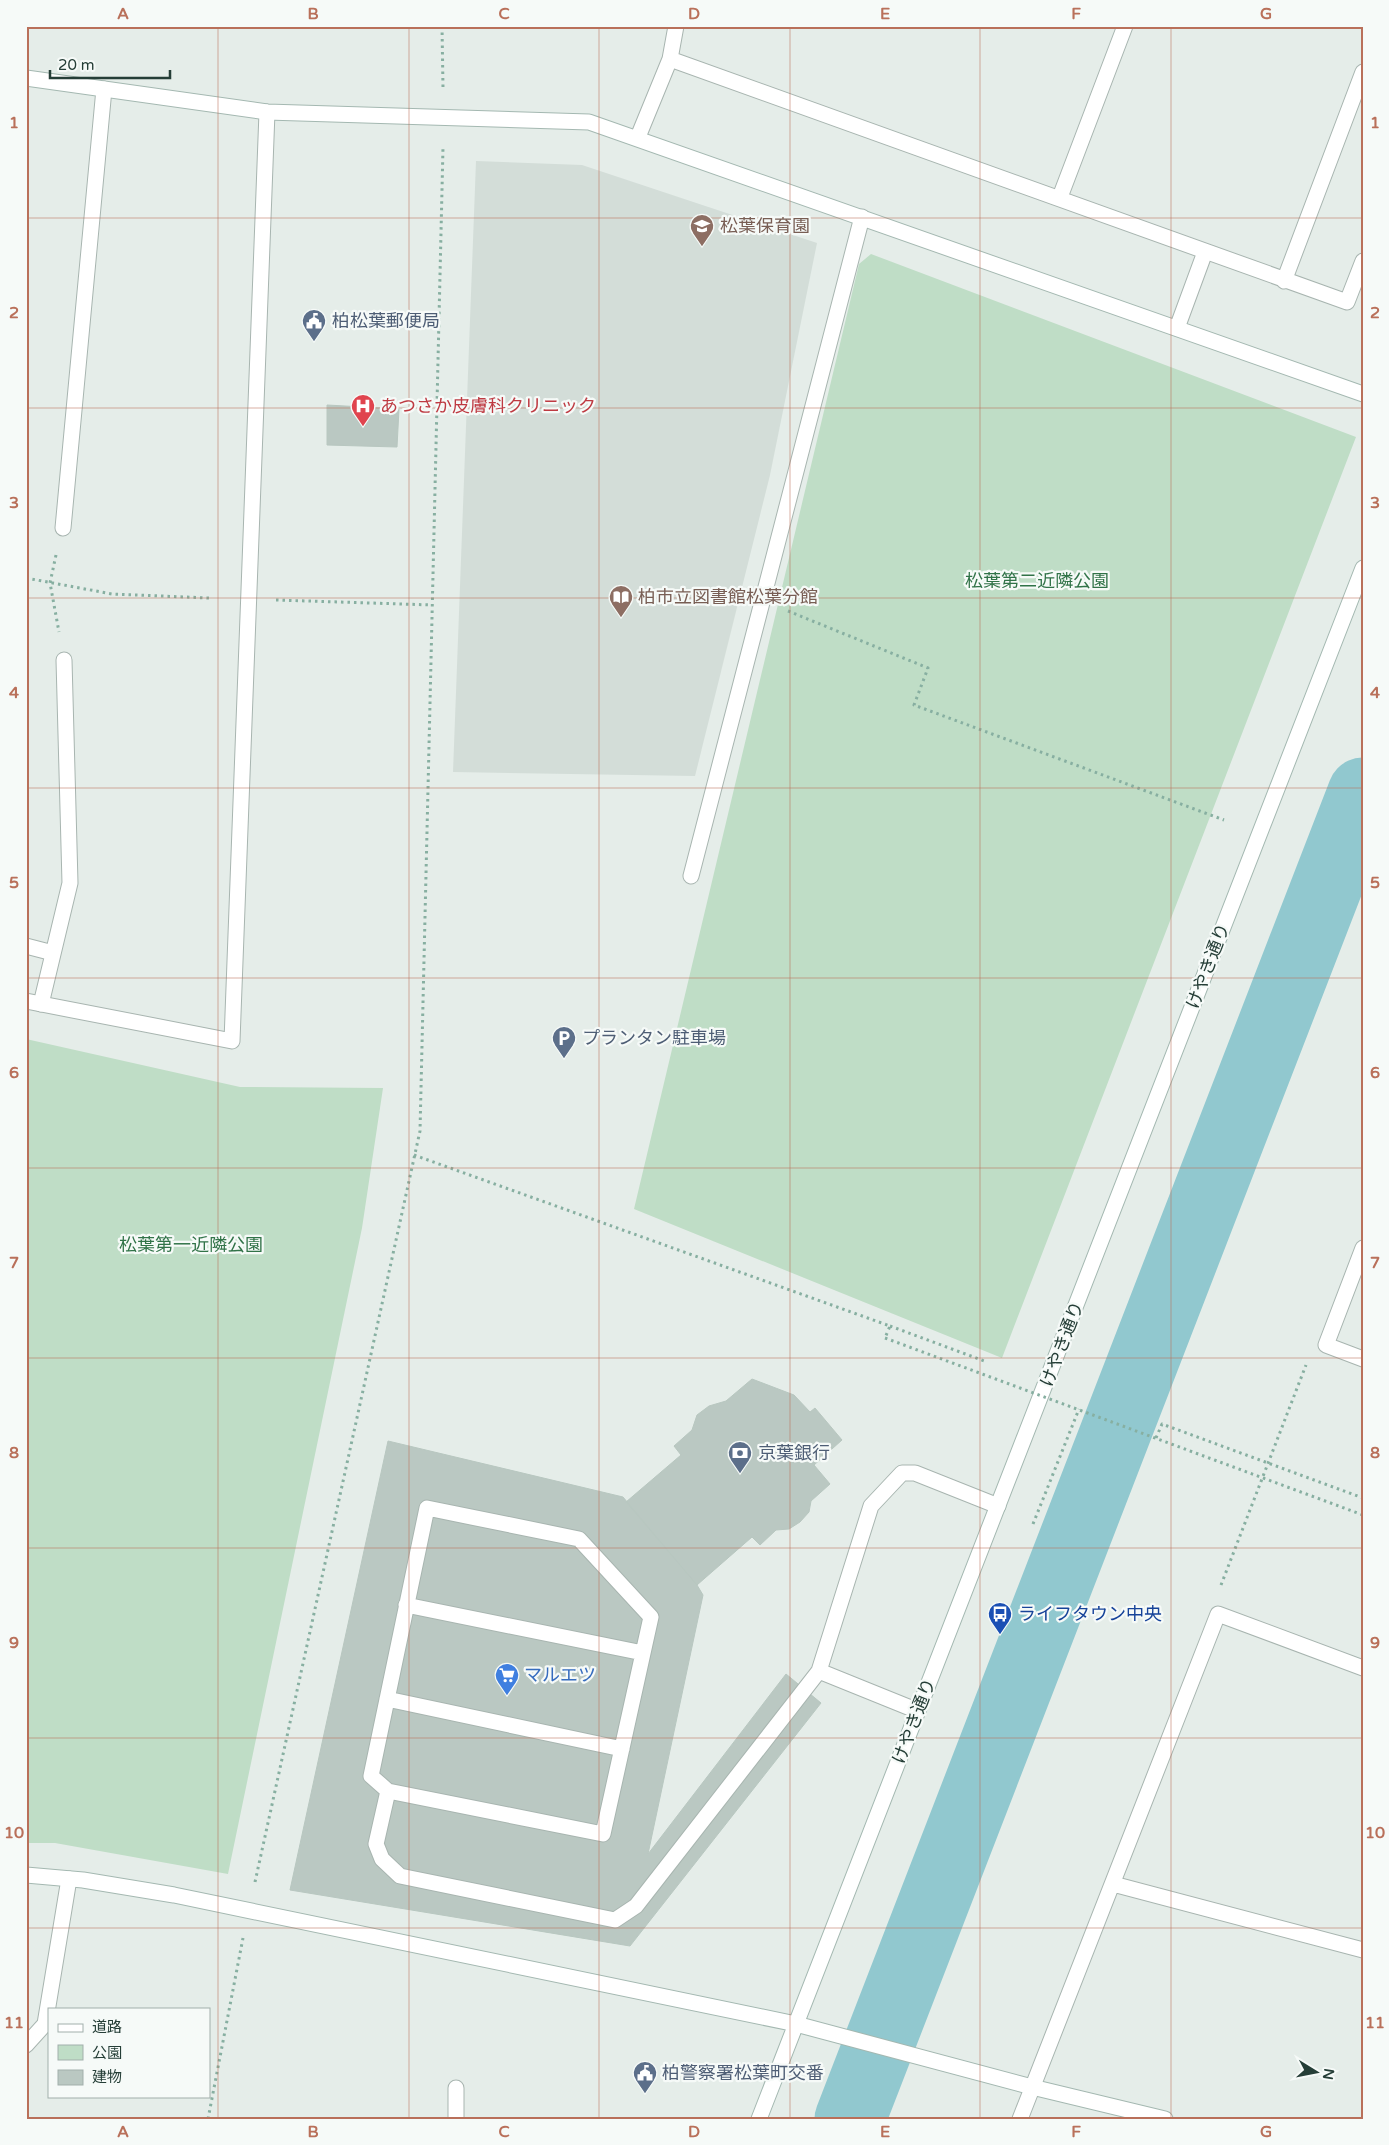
<svg xmlns="http://www.w3.org/2000/svg" width="1389" height="2145" font-family="'Varela Round','Noto Sans JP',sans-serif">
	<style>
		.built { fill: #d3ddd8 }
		.green { fill: #bfddc6 }
		.lines { fill: none; stroke-linecap: round; stroke-linejoin: round }
		.river { stroke: #91c8cf; stroke-width: 71 }
		.building { fill: #bac8c2; stroke: #b8c7c0 }
		.lane-casing { stroke: #a8b5b0; stroke-width: 17 }
		.street-casing { stroke: #a8b5b0; stroke-width: 17 }
		.secondary-casing { stroke: #a4b8b1; stroke-width: 17 }
		.path { stroke: #87afa1; stroke-width: 3; stroke-dasharray: 2.5 4; stroke-linecap: butt }
		.lane { stroke: #fff; stroke-width: 15 }
		.street { stroke: #fff; stroke-width: 15 }
		.secondary { stroke: #fff; stroke-width: 15 }
		.path-bridge { stroke: #87afa1; stroke-width: 3; stroke-dasharray: 2.5 4; stroke-linecap: butt }
		.grid { fill: none; stroke: #b9705a; stroke-width: 1; stroke-opacity: 0.55 }
		.labels { text-anchor: middle; stroke-width: 4.5; stroke-linejoin: round; paint-order: stroke }
		.education-label { font-size: 18px; fill: #785e54; stroke: #f6faf8; text-anchor: start }
		.service-label { font-size: 18px; fill: #4e5e75; stroke: #f6faf8; text-anchor: start }
		.health-label { font-size: 18px; fill: #be3a42; stroke: #f6faf8; text-anchor: start }
		.park-label { font-size: 18px; fill: #317348; stroke: #f6faf8 }
		.street-label { font-size: 18px; fill: #253e37; stroke: #f6faf8 }
		.transit-label { font-size: 18px; fill: #164399; stroke: #f6faf8; text-anchor: start }
		.shop-label { font-size: 18px; fill: #366cbe; stroke: #f6faf8; text-anchor: start }
		.neatline { fill: none; stroke: #b9705a; stroke-width: 2 }
		.grid-label { font-size: 16px; text-anchor: middle; font-weight: bold; fill: #b9705a }
	</style>
	<rect width="100%" height="100%" fill="#e5ede9"/>
	<path class="built" d="M476,161L582,165L817,243L770,475L695,776L453,772Z"/>
	<path class="green" d="M871,254L1356,437L1002,1358L634,1209L859,264Z
		M26,1039L240,1087L383,1088L362,1228L228,1874L55,1843H26Z"/>
	<g class="lines">
		<path class="river" d="M850,2119L1363,793"/>
	</g>
	<path class="building" d="M327,405L399,409L397,447L327,445Z
		M752,1379L794,1395L810,1412L815,1408L842,1440L814,1465L830,1484L811,1501L809,1512L800,1522L789,1529L776,1530L760,1545L752,1537L697,1585L626,1502L681,1455L674,1446L692,1430L697,1415L709,1406L726,1401Z
		M388,1441L623,1497L697,1585L703,1595L648,1854L786,1674L821,1703L630,1946L290,1890Z"/>
	<g class="lines">
		<g class="lane-casing">
			<path id="lane" d="M670,59L1347,302L1363,261
				M638,137L670,59L676,26
				M1060,197L1125,26
				M1284,281L1363,72
				M1177,328L1205,252
				M63,528L104,89
				M26,946L53,953
				M41,1004L70,883L64,660
				M427,1508L579,1539L651,1617L603,1834L388,1791L371,1776Z
				M406,1605L643,1653
				M819,1671L918,1711
				M387,1699L622,1749
				M388,1791L376,1844L382,1859L400,1876L615,1920L636,1906L819,1671L871,1506L902,1473H915L998,1506
				M26,2045L45,2024L69,1879
				M456,2119V2088"/>
		</g>
		<g class="street-casing">
			<path id="street" d="M691,876L862,217
				M26,1001L232,1041L267,112
				M1363,1248L1326,1345L1363,1359
				M1113,1884L1363,1950
				M1020,2119L1218,1614L1363,1668"/>
		</g>
		<g class="secondary-casing">
			<path id="secondary" d="M26,78L267,112L589,122L1363,394
				M26,1875L83,1880L174,1895L796,2024L1032,2087L1165,2119
				M759,2119L1363,568"/>
		</g>
		<path class="path" d="M442,26L443,88
			M56,555L50,583L59,632
			M26,578L112,594L209,598
			M276,600L432,605
			M788,611L928,668L914,705L1224,820
			M414,1155L890,1326L885,1338
			M890,1326L987,1362
			M1156,1438L1162,1424L1363,1498
			M1033,1524L1079,1409
			M1221,1585L1306,1365
			M255,1882L420,1131L443,147
			M208,2119L243,1938"/>
		<use href="#lane" class="lane"/>
		<use href="#street" class="street"/>
		<use href="#secondary" class="secondary"/>
		<path class="path-bridge" d="M885,1338L1363,1515"/>
	</g>
	<path class="grid" d="M218,26V2119M409,26V2119M599,26V2119M790,26V2119M980,26V2119M1171,26V2119M26,218H1363M26,408H1363M26,598H1363M26,788H1363M26,978H1363M26,1168H1363M26,1358H1363M26,1548H1363M26,1738H1363M26,1928H1363"/>
	<defs>
		<g id="school-pin" transform="scale(1.25)"><path d="M0 17L-7.5 6A9.5 9.5 0 1 1 7.5 6Z" fill="#8d6e63" stroke="#f6faf8"/><path d="M0-5L7-2L0 1L-7-2ZM-4 1L0 2.5L4 1V4Q0 6-4 4Z" fill="#fff"/></g>
		<g id="civic-pin" transform="scale(1.25)"><path d="M0 17L-7.5 6A9.5 9.5 0 1 1 7.5 6Z" fill="#5c6f8a" stroke="#f6faf8"/><path d="M-.6-6.5H3V-4.5H.6V-3L4-1V1h2V6H-6V1h2V-1L-.6-3ZM-1.2 2.5V6h2.4V2.5Z" fill="#fff"/></g>
		<g id="hospital-pin" transform="scale(1.25)"><path d="M0 17L-7.5 6A9.5 9.5 0 1 1 7.5 6Z" fill="#e0444e" stroke="#f6faf8"/><path d="M-5-5h3v3.5h4V-5h3V5h-3V1.5h-4V5h-3Z" fill="#fff"/></g>
		<g id="library-pin" transform="scale(1.25)"><path d="M0 17L-7.5 6A9.5 9.5 0 1 1 7.5 6Z" fill="#8d6e63" stroke="#f6faf8"/><path d="M-6-4Q-3-5.5-.7-3.5V5Q-3 3-6 4ZM6-4Q3-5.5 .7-3.5V5Q3 3 6 4Z" fill="#fff"/></g>
		<g id="parking-pin" transform="scale(1.25)"><path d="M0 17L-7.5 6A9.5 9.5 0 1 1 7.5 6Z" fill="#5c6f8a" stroke="#f6faf8"/><path d="M-3.5-5.5H1a3.5 3.5 0 0 1 0 7H-1V5.5H-3.5ZM-1-3.4V-.6H.8a1.4 1.4 0 0 0 0-2.8Z" fill="#fff"/></g>
		<g id="bank-pin" transform="scale(1.25)"><path d="M0 17L-7.5 6A9.5 9.5 0 1 1 7.5 6Z" fill="#5c6f8a" stroke="#f6faf8"/><path d="M-6-4H6V4H-6ZM0-2.3a2.3 2.3 0 1 0 0 4.6a2.3 2.3 0 1 0 0-4.6Z" fill="#fff"/></g>
		<g id="bus-pin" transform="scale(1.25)"><path d="M0 17L-7.5 6A9.5 9.5 0 1 1 7.5 6Z" fill="#1a4fb4" stroke="#f6faf8"/><path d="M-5-6H5V4H4V6H2V4H-2V6H-4V4H-5ZM-3.5-4V0h7V-4ZM-3.5 1.2v1.5H-2V1.2ZM2 1.2v1.5H3.5V1.2Z" fill="#fff"/></g>
		<g id="supermarket-pin" transform="scale(1.25)"><path d="M0 17L-7.5 6A9.5 9.5 0 1 1 7.5 6Z" fill="#3f7fe0" stroke="#f6faf8"/><path d="M-6-5.5h2.5l.6 2H6L4.5 2H-2.5L-4.4-4H-6ZM-1.5 3.2a1.3 1.3 0 1 0 .1 0ZM3 3.2a1.3 1.3 0 1 0 .1 0Z" fill="#fff"/></g>
	</defs>
	<g fill-rule="evenodd">
		<use href="#school-pin" x="702" y="226"/>
		<use href="#civic-pin" x="314" y="321"/>
		<use href="#hospital-pin" x="363" y="406"/>
		<use href="#library-pin" x="621" y="597"/>
		<use href="#parking-pin" x="564" y="1038"/>
		<use href="#bank-pin" x="740" y="1453"/>
		<use href="#bus-pin" x="1000" y="1614"/>
		<use href="#supermarket-pin" x="507" y="1675"/>
		<use href="#civic-pin" x="645" y="2073"/>
	</g>
	<g class="labels">
		<g class="education-label">
			<text x="720" y="232">松葉保育園</text>
			<text x="638" y="603">柏市立図書館松葉分館</text>
		</g>
		<g class="service-label">
			<text x="332" y="327">柏松葉郵便局</text>
			<text x="582" y="1044">プランタン駐車場</text>
			<text x="758" y="1459">京葉銀行</text>
			<text x="662" y="2079">柏警察署松葉町交番</text>
		</g>
		<g class="health-label">
			<text x="380" y="412">あつさか皮膚科クリニック</text>
		</g>
		<g class="park-label">
			<text x="1037" y="587">松葉第二近隣公園</text>
			<text x="191" y="1251">松葉第一近隣公園</text>
		</g>
		<g class="street-label">
			<text transform="translate(1208 966) rotate(-69)" y="6">けやき通り</text>
			<text transform="translate(1062 1344) rotate(-69)" y="6">けやき通り</text>
			<text transform="translate(914 1721) rotate(-69)" y="6">けやき通り</text>
		</g>
		<g class="transit-label">
			<text x="1018" y="1620">ライフタウン中央</text>
		</g>
		<g class="shop-label">
			<text x="524" y="1681">マルエツ</text>
		</g>
	</g>
	<rect width="1389" height="2145" fill="none" stroke="#f6faf8" stroke-width="55"/>
	<rect x="48" y="2008" width="162" height="90" fill="#f6faf8" stroke="#a2afab"/>
	<rect x="58" y="2024" width="25" height="8" fill="#ffffff" stroke="#a2afab"/>
	<text x="92" y="2032" font-size="15" fill="#253e37">道路</text>
	<rect x="58" y="2045" width="25" height="15" fill="#bfddc6" stroke="#a2afab"/>
	<text x="92" y="2058" font-size="15" fill="#253e37">公園</text>
	<rect x="58" y="2070" width="25" height="15" fill="#bac8c2" stroke="#a2afab"/>
	<text x="92" y="2082" font-size="15" fill="#253e37">建物</text>
	<g transform="translate(1316 2072) rotate(100)" stroke="#f6faf8" stroke-width="4" paint-order="stroke">
	<path d="M0-4L9 19L0 12L-9 19Z" fill="#253e37"/>
	<text y="-8" font-size="14" font-weight="bold" text-anchor="middle" fill="#253e37">N</text>
	</g>
	<path d="M50 70v8h120v-8" fill="none" stroke="#253e37" stroke-width="2.5"/>
	<text x="58" y="70" font-size="15" fill="#253e37" stroke="#f6faf8" stroke-width="4" paint-order="stroke">20 m</text>
	<rect x="28" y="28" width="1334" height="2090" class="neatline"/>
	<g class="grid-label">
		<text x="123" y="19">A</text>
		<text x="313" y="19">B</text>
		<text x="504" y="19">C</text>
		<text x="694" y="19">D</text>
		<text x="885" y="19">E</text>
		<text x="1076" y="19">F</text>
		<text x="1266" y="19">G</text>
		<text x="14" y="128">1</text>
		<text x="1375" y="128">1</text>
		<text x="14" y="318">2</text>
		<text x="1375" y="318">2</text>
		<text x="14" y="508">3</text>
		<text x="1375" y="508">3</text>
		<text x="14" y="698">4</text>
		<text x="1375" y="698">4</text>
		<text x="14" y="888">5</text>
		<text x="1375" y="888">5</text>
		<text x="14" y="1078">6</text>
		<text x="1375" y="1078">6</text>
		<text x="14" y="1268">7</text>
		<text x="1375" y="1268">7</text>
		<text x="14" y="1458">8</text>
		<text x="1375" y="1458">8</text>
		<text x="14" y="1648">9</text>
		<text x="1375" y="1648">9</text>
		<text x="14" y="1838">10</text>
		<text x="1375" y="1838">10</text>
		<text x="14" y="2028">11</text>
		<text x="1375" y="2028">11</text>
		<text x="123" y="2137">A</text>
		<text x="313" y="2137">B</text>
		<text x="504" y="2137">C</text>
		<text x="694" y="2137">D</text>
		<text x="885" y="2137">E</text>
		<text x="1076" y="2137">F</text>
		<text x="1266" y="2137">G</text>
	</g>
</svg>
